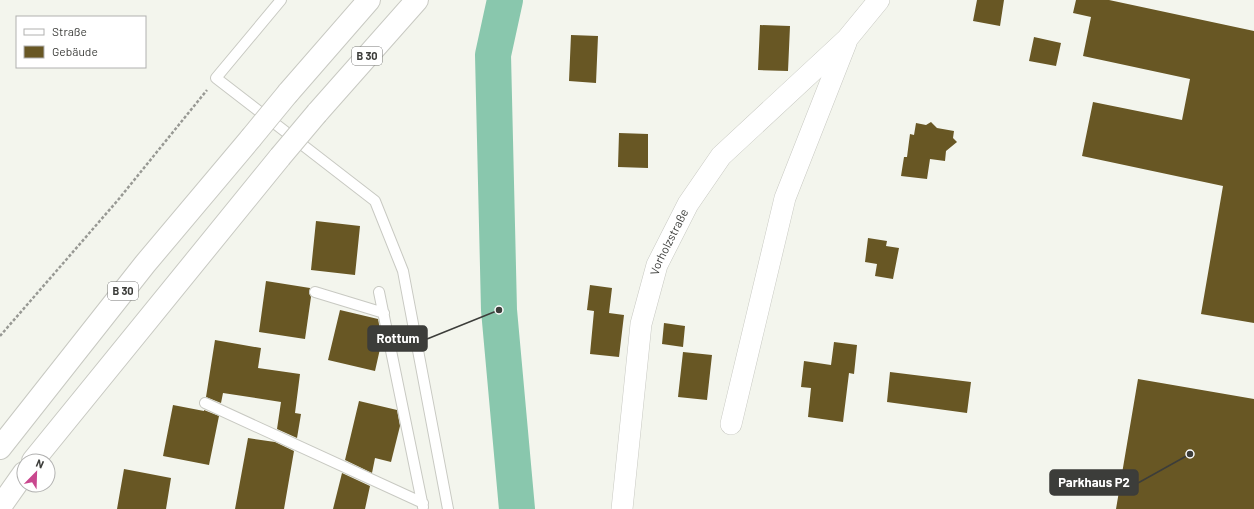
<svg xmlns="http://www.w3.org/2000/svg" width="1254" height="509" font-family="Barlow,sans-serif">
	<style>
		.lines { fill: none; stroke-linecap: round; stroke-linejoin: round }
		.river { stroke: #89c7ad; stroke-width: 36 }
		.building { fill: #685724 }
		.service-casing { stroke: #c8c9c2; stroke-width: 12 }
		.minor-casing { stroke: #c8c9c2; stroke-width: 22 }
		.trunk-casing { stroke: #c8c9c2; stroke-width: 24 }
		.path { stroke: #989994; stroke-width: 2.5; stroke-dasharray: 3 2; stroke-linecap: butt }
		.service { stroke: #fff; stroke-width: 10 }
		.minor { stroke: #fff; stroke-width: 21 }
		.trunk { stroke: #fff; stroke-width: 22 }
		.trunk-bridge-casing { stroke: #c8c9c2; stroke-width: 24; stroke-linecap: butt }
		.trunk-bridge { stroke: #fff; stroke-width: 22 }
		.labels { text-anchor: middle; stroke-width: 4; stroke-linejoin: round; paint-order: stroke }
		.shield { fill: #fff; stroke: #767775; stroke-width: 1 }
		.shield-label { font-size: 11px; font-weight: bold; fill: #3c3d3a }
		.street-label { font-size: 12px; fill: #3c3d3a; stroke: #fff }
		.leader { fill: none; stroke: #3c3d3a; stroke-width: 1.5 }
		.callout-dot { fill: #3c3d3a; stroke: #fff; stroke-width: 1.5 }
		.callout { fill: #3c3d3a; stroke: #3c3d3a; stroke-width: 1.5 }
		.callout-label { font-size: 13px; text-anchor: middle; font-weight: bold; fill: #fff }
	</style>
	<rect width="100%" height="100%" fill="#f3f5ed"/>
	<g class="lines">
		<path class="river" d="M505,0L493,55L499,310L517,509"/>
	</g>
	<path class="building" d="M977,0H1004L1000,26L973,21Z
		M1076,0H1109L1254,31V323L1201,314L1223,186L1082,156L1093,102L1182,120L1190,79L1083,56L1091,17L1073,13Z
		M760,25L790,26L788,71L758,70Z
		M571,35L598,36L596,83L569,81Z
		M1034,37L1061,43L1056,66L1029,61Z
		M931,122L937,128L954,131L953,138L957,142L946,151L945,161L930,159L927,179L901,176L904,157H907L910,134L914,135L916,123L926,125Z
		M619,133L648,134V168L618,167Z
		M316,221L360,226L355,275L311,270Z
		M868,238L887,241L886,246L899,248L893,279L875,276L877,264L865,262Z
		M266,281L310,288L309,293L311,297L305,339L259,332Z
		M590,285L612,288L609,313L624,315L619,357L590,354L594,311L587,310Z
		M340,310L378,319L382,340L375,371L328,360Z
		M664,323L685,326L683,347L662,344Z
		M215,340L261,348L258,368L300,374L295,413L301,414L297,438L277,429L281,402L223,393L221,403L206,397Z
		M834,342L857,345L854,374L849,373L843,422L808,417L811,388L801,387L804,361L831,365Z
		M683,352L712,355L707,400L678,397Z
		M890,372L971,382L967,413L887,402Z
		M1138,379L1254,399V509H1116Z
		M359,401L397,410L400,426L391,462L375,458L372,473L345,460Z
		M173,405L204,411V410L219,416L209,465L163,456Z
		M248,438L275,442L294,451L284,509H235Z
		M124,469L171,478L166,509H117Z
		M342,473L370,486L365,509H333Z"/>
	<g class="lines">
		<g class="service-casing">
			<path id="service" d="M281,0L216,78L375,201L403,271L448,509
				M315,292L384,313
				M379,292L423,507
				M205,403L423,503"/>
		</g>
		<g class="minor-casing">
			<g id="minor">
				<path d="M731,424L785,198L846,43"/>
				<path id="s1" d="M622,509L641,324L657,265L688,204L721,156L847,39L879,0"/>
			</g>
		</g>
		<g class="trunk-casing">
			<path id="trunk" d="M288,93L369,0
				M317,113L417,0
				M0,448L145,264L251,138
				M33,461L280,157
				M0,507L24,473"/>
		</g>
		<path class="path" d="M0,336L118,200L207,90"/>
		<use href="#service" class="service"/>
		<use href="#minor" class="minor"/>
		<use href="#trunk" class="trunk"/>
		<g class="trunk-bridge-casing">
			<path id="trunk-bridge" d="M251,138L288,93
				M280,157L317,113"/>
		</g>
		<use href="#trunk-bridge" class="trunk-bridge"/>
	</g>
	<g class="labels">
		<g class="shield">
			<rect x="352" y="47" width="30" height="18" rx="3"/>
			<rect x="108" y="282" width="30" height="18" rx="3"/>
		</g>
		<g class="shield-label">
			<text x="367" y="60">B 30</text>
			<text x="123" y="295">B 30</text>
		</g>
		<g class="street-label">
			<text dy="4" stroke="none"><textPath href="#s1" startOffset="273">Vorholzstraße</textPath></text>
		</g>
	</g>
	<path class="leader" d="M499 310L427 339M1190 454L1138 483"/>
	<g class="callout-dot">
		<circle cx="499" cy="310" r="4"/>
		<circle cx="1190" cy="454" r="4"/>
	</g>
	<g class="callout">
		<rect x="368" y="326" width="59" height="25" rx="4"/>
		<rect x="1050" y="470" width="88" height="25" rx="4"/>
	</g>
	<g class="callout-label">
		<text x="398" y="343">Rottum</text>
		<text x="1094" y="487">Parkhaus P2</text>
	</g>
	<rect x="16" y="16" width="130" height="52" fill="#ffffff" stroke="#b1b1b0"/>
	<rect x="24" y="29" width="20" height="6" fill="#ffffff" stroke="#b1b1b0"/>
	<text x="52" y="36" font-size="12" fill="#3c3d3a">Straße</text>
	<rect x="24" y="46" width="20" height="12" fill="#685724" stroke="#b1b1b0"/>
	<text x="52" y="56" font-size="12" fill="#3c3d3a">Gebäude</text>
	<g transform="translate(36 473) rotate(23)"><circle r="19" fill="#ffffff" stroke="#b1b1b0"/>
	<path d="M0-3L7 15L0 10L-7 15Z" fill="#c9478e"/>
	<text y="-6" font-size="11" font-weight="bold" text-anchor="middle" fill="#3c3d3a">N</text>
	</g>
</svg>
